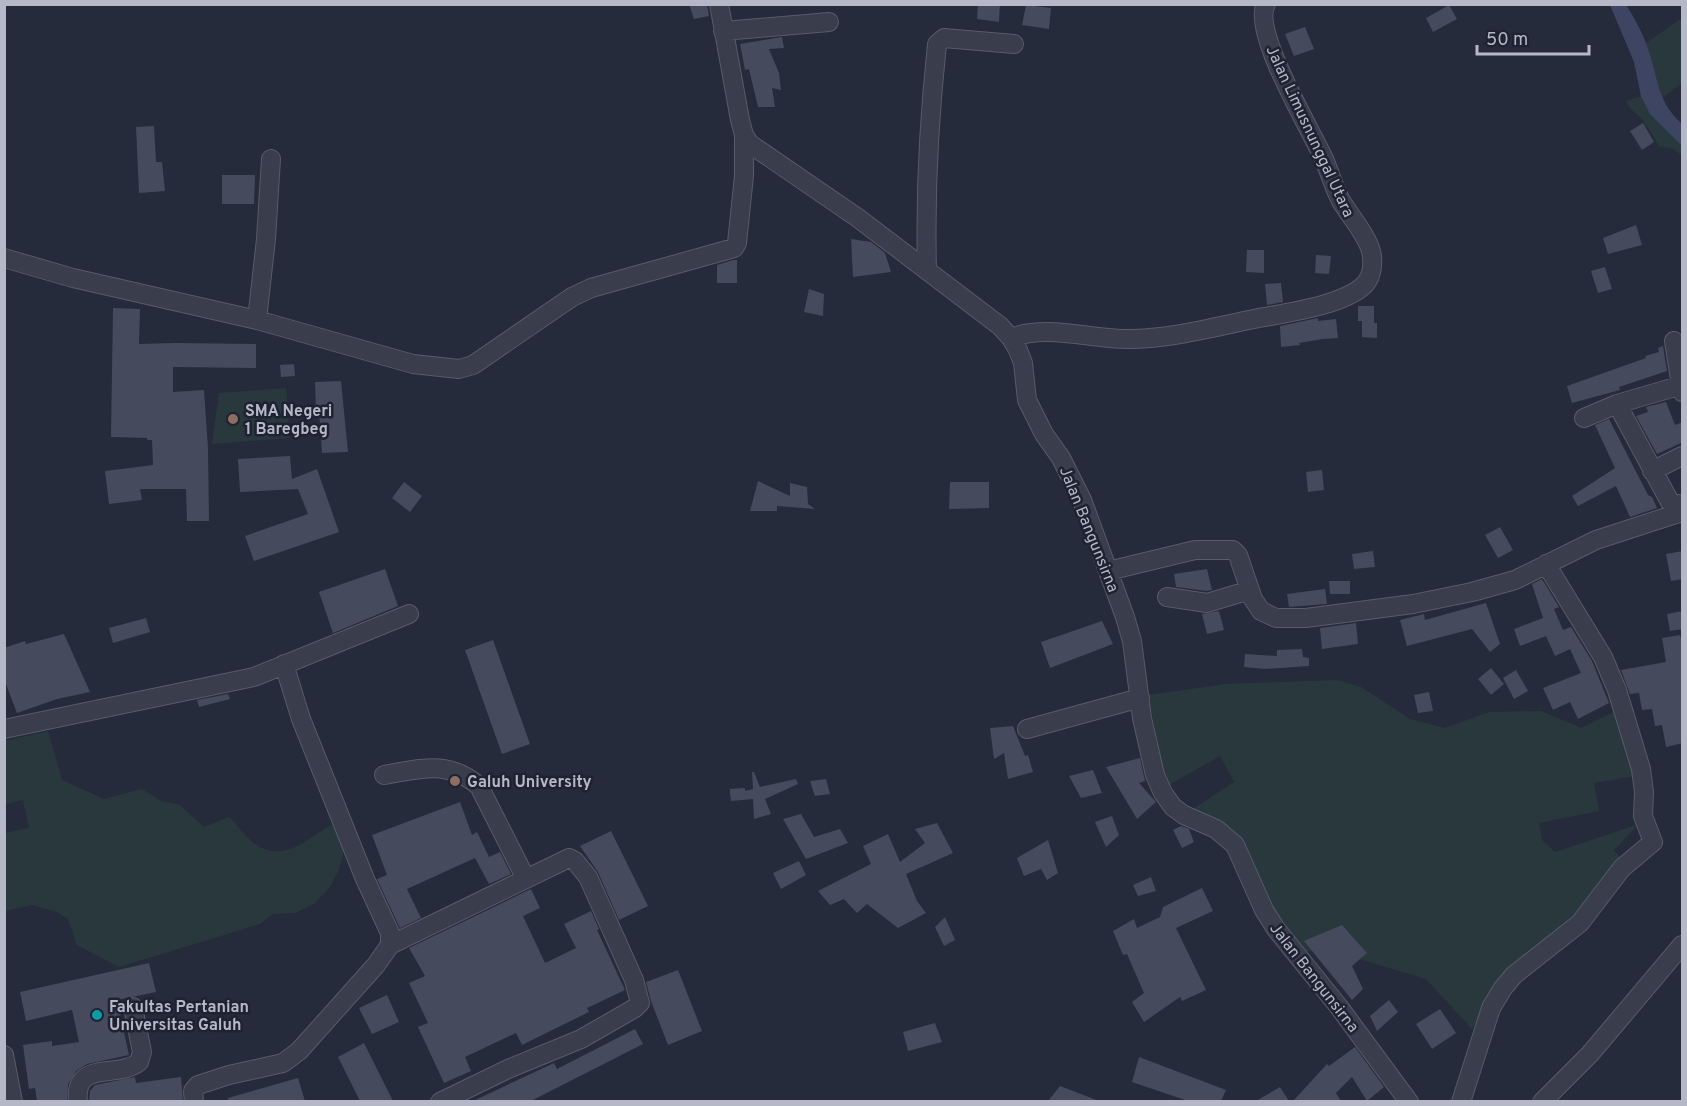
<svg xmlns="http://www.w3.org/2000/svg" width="1687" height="1106" font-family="Overpass,sans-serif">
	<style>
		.green { fill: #29383d }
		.water { fill: #3d4563 }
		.building { fill: #454a5d }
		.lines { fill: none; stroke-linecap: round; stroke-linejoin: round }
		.minor-casing { stroke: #575b6a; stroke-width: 20 }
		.minor { stroke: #393d4c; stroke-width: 18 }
		.education-dot { fill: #8d6e63; stroke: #1e2231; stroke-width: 2 }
		.culture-dot { fill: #0f9aa8; stroke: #1e2231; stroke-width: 2 }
		.labels { text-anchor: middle; stroke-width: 5; stroke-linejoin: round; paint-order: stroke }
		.street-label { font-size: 16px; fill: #b5b9c7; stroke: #1e2231 }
		.poi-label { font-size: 16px; font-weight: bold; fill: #b5b9c7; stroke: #1e2231; text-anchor: start }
	</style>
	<rect width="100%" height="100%" fill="#262b3b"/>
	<path class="green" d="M1682,18V83L1662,98L1646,43Z
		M1641,96L1651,114L1682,146V155L1671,148L1660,147L1643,120L1630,108L1626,101Z
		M286,388L290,438L212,444L219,393Z
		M1337,680L1361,687L1410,719L1445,728L1489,712L1541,711L1581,728L1617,710L1634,776L1594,783L1599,811L1539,823L1542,840L1555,852L1639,824L1614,850L1623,862L1576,918L1514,965L1472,1029L1426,979L1356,958L1348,942L1303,953L1283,926L1264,894L1243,842L1229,828L1190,811L1234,782L1220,756L1167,786L1148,695L1227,684Z
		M48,731L62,780L104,799L142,789L161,801L180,805L204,827L229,817C238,825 245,837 255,844C286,865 309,836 335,823L345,846L339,870L330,887L314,904L295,913L273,914L260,924L119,967L77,945L68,919L57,912L32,905L5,911V833L29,828L23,800L5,804L4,741Z"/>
	<path class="water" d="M1610,5H1626C1635,19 1644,35 1649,52C1659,81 1657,101 1682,124V146L1650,114L1641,96L1634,62Z"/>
	<path class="building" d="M689,4H707L709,16L694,19Z
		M978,4H1000L999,22L977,19Z
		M1026,5L1051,8L1049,29L1022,25Z
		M1449,5L1457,19L1433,32L1426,18Z
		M1305,27L1314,49L1294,56L1285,34Z
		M782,37L784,48L769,49L779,73L781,90L772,88L775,107H758L749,69L745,70L740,44Z
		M1643,123L1654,142L1642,150L1630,131Z
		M154,126L156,162H162L165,191L139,193L136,127Z
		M222,175H255L254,204H222Z
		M1636,225L1642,245L1608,254L1603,238Z
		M851,239L871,242L885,253L891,272L853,277Z
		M1247,250H1264V273L1246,272Z
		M1316,255L1331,256L1329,274L1315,273Z
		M733,260H737V283H717V265Z
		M1605,267L1612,289L1598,293L1591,271Z
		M1281,283L1283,302L1267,305L1265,284Z
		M809,289L824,294L823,316L804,312Z
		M1358,306H1374V323H1377V338L1362,337V321H1358Z
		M113,308L140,309L139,344L176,343L256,344V368L173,367V392L204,390L208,448L209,521H187L186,489H140L142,500L109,504L105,471L153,465L152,440H147V438L111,437Z
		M1318,318V321L1336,319L1338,338L1323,339L1299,343L1300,345L1281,347L1280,326Z
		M1663,346L1667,371L1619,387L1620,390L1572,403L1567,386L1646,358L1645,356L1659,352L1658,348Z
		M294,364L295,376L281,377L280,365Z
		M341,381L348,452L322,453L319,410H316L315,382Z
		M1666,402L1675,425L1683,422V442L1657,454L1636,416L1648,412L1646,407Z
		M1609,419L1648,495L1652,497L1657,508L1630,517L1616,486L1578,506L1572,496L1615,468L1595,425Z
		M290,456L292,479L317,469L339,532L254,561L245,536L308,514L298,489L240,492L238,459Z
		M1322,470L1324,490L1308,492L1306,472Z
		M758,481L790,496V483L807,487L808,504L815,509L777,506V511H750Z
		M404,482L422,496L410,512L392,498Z
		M950,482H989V508L949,509Z
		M1500,527L1513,550L1498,558L1485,535Z
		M1373,551L1375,567L1354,569L1352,554Z
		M1683,551V579L1671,581L1666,554Z
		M385,569L398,606L333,633L319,592Z
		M1207,569L1212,590L1206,591L1176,587L1174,574Z
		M1542,579L1559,607L1554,609L1563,630L1571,627L1592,661L1609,703L1578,719L1570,702L1553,710L1543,688L1581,673L1570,649L1555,656L1546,636L1520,646L1514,629L1543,618L1532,584Z
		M1329,581H1350V594H1330Z
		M1325,589L1327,604L1289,607L1287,594Z
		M1486,603L1500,644L1490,652L1472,629L1407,646L1400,620L1424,614L1425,620Z
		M1219,611L1224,630L1207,634L1202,614Z
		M1683,611V629L1670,631L1667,614Z
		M146,618L150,632L113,643L109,628Z
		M1102,621L1113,644L1050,668L1041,642Z
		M1356,623L1358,644L1322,649L1320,628Z
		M64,634L90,692L57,699L17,713L4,679V648L25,641L26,644Z
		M1680,635L1683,650V743L1666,747L1662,725L1655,726L1652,709L1642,710L1639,693L1630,694L1621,670L1666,662L1662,638Z
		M493,640L530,744L502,754L465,650Z
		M1302,649L1303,657L1309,658V666L1265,669L1244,667L1245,654L1277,656V650Z
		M1491,668L1504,684L1491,695L1478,679Z
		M1516,670L1528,691L1514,699L1503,678Z
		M1429,692L1433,711L1418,713L1414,695Z
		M228,694L230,699L199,707L197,700Z
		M1013,726L1025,756L1028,755L1033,772L1008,779L1004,753L994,759L990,728Z
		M1140,758L1145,781L1139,783L1156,802L1137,819L1106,767Z
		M1093,770L1102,793L1081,798L1069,776Z
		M752,772H754L760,787L796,779L798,784L765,799L771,814L754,819L753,799L731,801L730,794V789L745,788V791L753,789Z
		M826,779L830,794L815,796L810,781Z
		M460,802L472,835L477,832L489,857L500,852L511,874L489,884L475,858L407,889L421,918L400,928L377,879L387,875L372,835Z
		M801,814L814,837L840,829L848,843L806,859L783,819Z
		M1112,816L1119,835L1106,847L1095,822Z
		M937,823L953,853L906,874L917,901L926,913L898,928L867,904L857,913L844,899L830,905L818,891L871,864L863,846L888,834L900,862L925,843L915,829Z
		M1181,826L1189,829L1194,842L1182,848L1173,830Z
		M611,831L648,906L619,920L598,872L580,846Z
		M1048,840L1058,873L1047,880L1041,869L1024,876L1017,858Z
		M799,861L806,875L781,889L773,873Z
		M1151,877L1156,891L1138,896L1133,885Z
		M1202,888L1213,911L1176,928L1206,990L1182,1001L1180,997L1144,1022L1132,1002L1144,993L1127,954L1123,955L1113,931L1134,919L1137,928L1160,917L1163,907Z
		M531,889L540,908L523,916L545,963L576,948L564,924L591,911L599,929L597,930L625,990L587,1008L589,1012L522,1045L516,1033L465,1057L471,1071L444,1083L418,1027L428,1023L409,983L425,976L409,948Z
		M945,917L955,940L944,946L935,927Z
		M1342,925L1367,953L1352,966L1363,989L1352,1000L1304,941Z
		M149,963L156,992L117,1000L129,1055L87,1064L76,1071L68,1084L67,1101H37L35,1088L29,1089L23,1045L52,1041V1046L79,1042L72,1010L26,1021L20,992Z
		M678,970L702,1031L668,1045L651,1001L646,982Z
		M387,995L399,1022L372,1034L359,1008Z
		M1389,1000L1398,1012L1377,1031L1370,1016Z
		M1440,1009L1456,1033L1432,1049L1416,1024Z
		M935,1023L942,1042L908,1051L903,1032Z
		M635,1029L643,1044L531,1101H473L554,1063L557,1069Z
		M364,1043L393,1101H360L338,1057Z
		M1355,1047L1384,1087L1367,1101L1352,1077L1336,1093L1341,1101H1293L1327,1064L1329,1066Z
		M1139,1057L1226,1090L1221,1101H1188L1132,1082Z
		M135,1077L136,1083L181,1077L183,1101H89L90,1091L95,1085Z
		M298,1078L305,1101H228V1098Z
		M1060,1086L1099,1101H1048Z
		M1280,1087L1289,1101H1256Z"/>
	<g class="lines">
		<g class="minor-casing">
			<path id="minor" d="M719,4L740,120L744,135L750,144L858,218L1000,326L1011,338L1018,350L1023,363L1027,400L1044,434L1061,458L1082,500L1125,617L1132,641L1142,718L1155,775L1163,793L1173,807L1184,815L1216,829L1235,845L1264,910L1276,929L1339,1007L1409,1102
				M723,31L829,22
				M4,258L73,278L257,320L413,364L459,369L473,365L572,297L591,288L734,248L737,243L744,176V135
				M927,269C925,194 929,119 937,44L944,38L1014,44
				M257,320L266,239L271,159
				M1011,338C1047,323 1096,341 1133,339C1174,338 1214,327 1254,319C1284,313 1341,306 1363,286C1371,279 1373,267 1372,257C1371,240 1350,216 1341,201C1334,188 1330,173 1324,159C1311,130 1251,31 1266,4
				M1674,341L1682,392
				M1682,385L1617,404L1670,502L1682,505
				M1584,418L1617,404
				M1652,471L1682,456
				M1108,571L1195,550H1233L1238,555L1253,599L1261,611L1276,618H1306L1413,604L1472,592L1515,580L1596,540L1682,512
				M1167,597L1207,603L1250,590
				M4,729L254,677L409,614
				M1027,729L1140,698
				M384,775C421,769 447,759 479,786L526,879
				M390,945L569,858L575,861L588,877L634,980L640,1003L635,1008L581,1039L508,1069L440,1102
				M4,1055L13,1102
				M78,1102C73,1059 119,1079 139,1062L142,1052L133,1007
				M194,1102L193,1091L198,1085L229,1075L283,1063L299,1051L376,965L390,945V933L365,879L301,719L284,664
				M1461,1102L1491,1008L1503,988L1514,975L1580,923L1622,868L1653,842L1643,816L1644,792L1641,769L1617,690L1603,657L1546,564
				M1542,1102L1590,1054L1682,945"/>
		</g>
		<use href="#minor" class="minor"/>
	</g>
	<g class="education-dot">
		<circle cx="233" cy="419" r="6"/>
		<circle cx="455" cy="781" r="6"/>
	</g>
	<circle class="culture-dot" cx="97" cy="1015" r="6"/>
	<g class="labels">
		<g class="street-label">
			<text transform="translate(1311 131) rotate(65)" y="6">Jalan Limusnunggal Utara</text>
			<text transform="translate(1090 529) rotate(68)" y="6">Jalan Bangunsirna</text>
			<text transform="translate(1315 977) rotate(52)" y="6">Jalan Bangunsirna</text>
		</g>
		<g class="poi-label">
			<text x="245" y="416">SMA Negeri<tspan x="245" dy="18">1 Baregbeg</tspan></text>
			<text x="467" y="787">Galuh University</text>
			<text x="109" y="1012">Fakultas Pertanian<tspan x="109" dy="18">Universitas Galuh</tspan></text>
		</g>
	</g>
	<rect width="1687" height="1106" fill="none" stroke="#b5b9c7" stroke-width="12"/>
	<path d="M1477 45v9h112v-9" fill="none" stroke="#b5b9c7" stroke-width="3"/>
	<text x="1486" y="45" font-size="18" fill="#b5b9c7" stroke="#1e2231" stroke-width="4.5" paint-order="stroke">50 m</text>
</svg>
